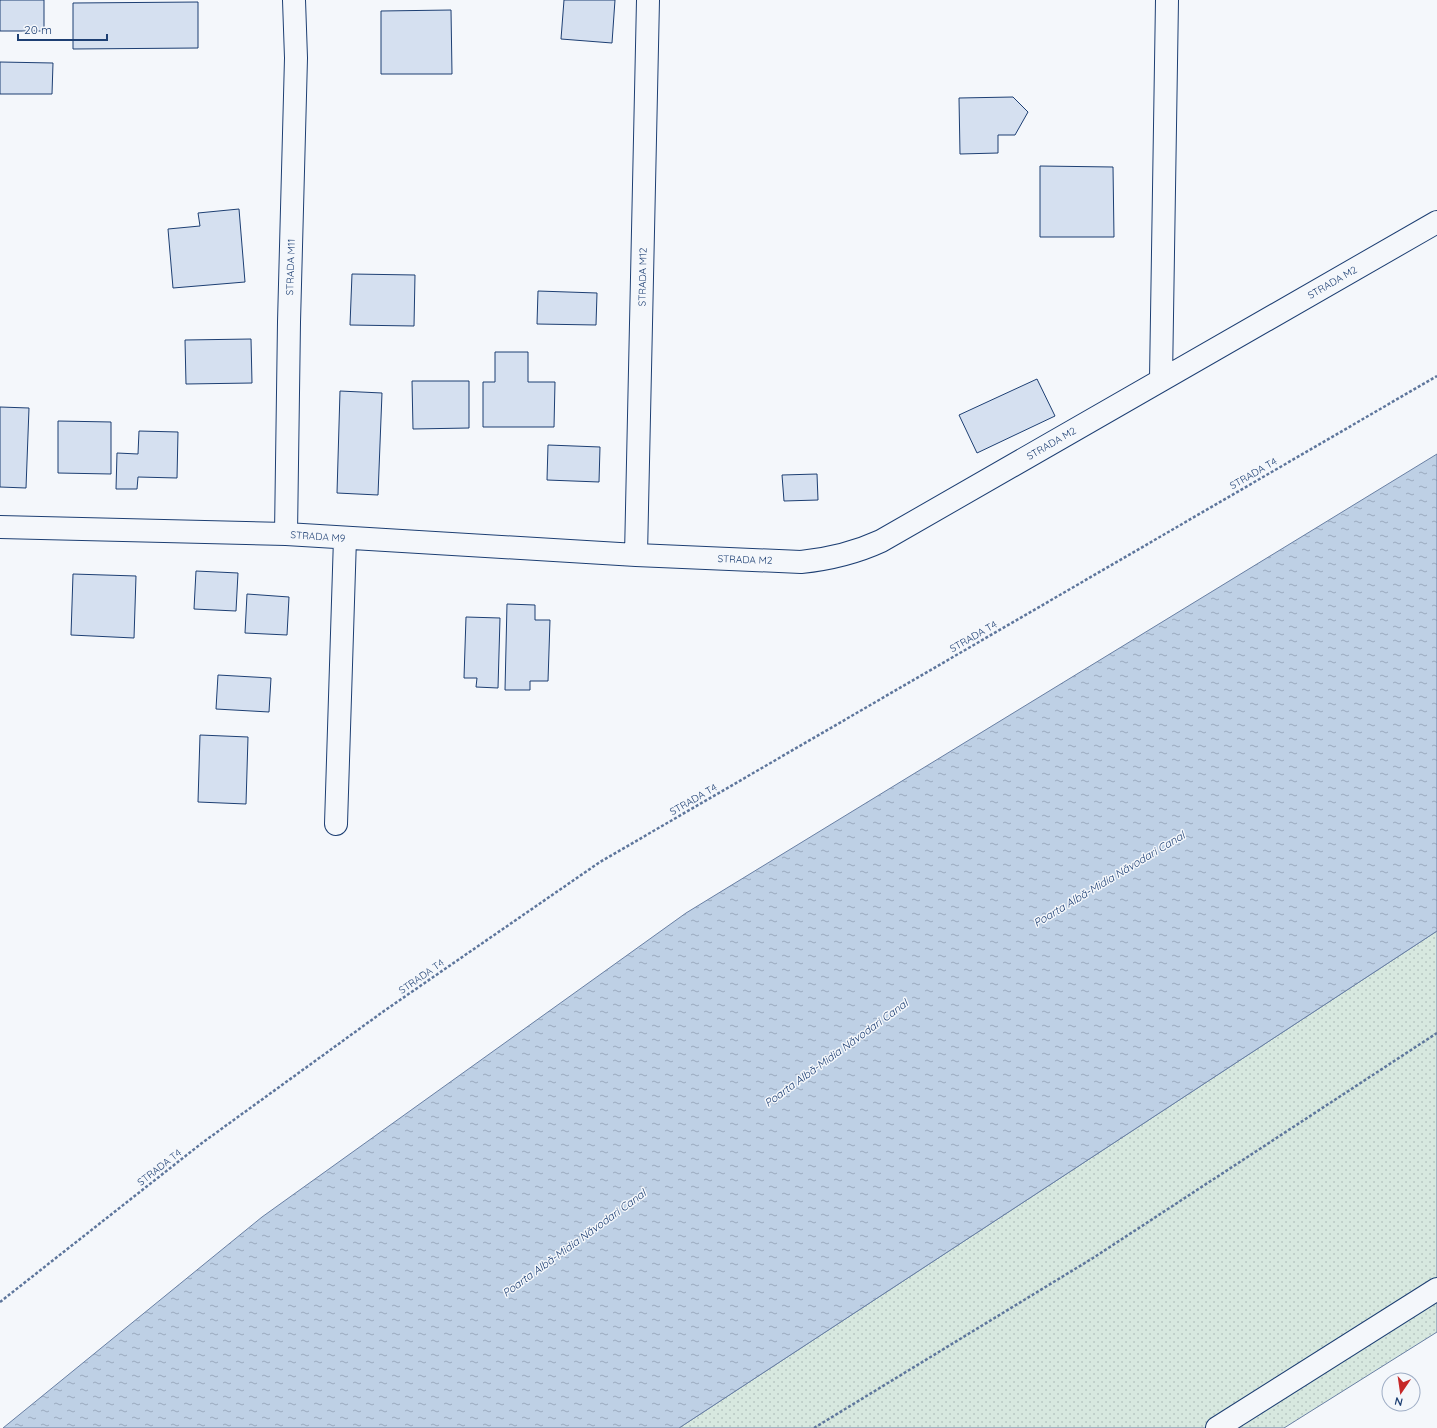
<svg xmlns="http://www.w3.org/2000/svg" width="1437" height="1428" font-family="Quicksand,sans-serif">
	<style>
		.grass { fill: url(#grass-dots); stroke: #687fa3 }
		.water { fill: url(#water-ripples); stroke: #687fa3 }
		.building { fill: #d5e0f0; stroke: #1d3f73 }
		.lines { fill: none; stroke-linecap: round; stroke-linejoin: round }
		.minor-casing { stroke: #1d3f73; stroke-width: 24 }
		.major-casing { stroke: #1d3f73; stroke-width: 24 }
		.path { stroke: #5e769c; stroke-width: 2.5; stroke-dasharray: 3 2; stroke-linecap: butt }
		.minor { stroke: #f4f7fb; stroke-width: 22 }
		.major { stroke: #f4f7fb; stroke-width: 22 }
		.labels { text-anchor: middle; stroke-width: 3; stroke-linejoin: round; paint-order: stroke }
		.street-label { font-size: 10px; fill: #1d3f73; stroke: #f4f7fb }
		.water-label { font-size: 11px; font-style: italic; fill: #1d3f73; stroke: #f4f7fb }
	</style>
	<defs>
		<pattern id="grass-dots" width="8" height="8" patternUnits="userSpaceOnUse"><rect width="8" height="8" fill="#d7e8df"/><path d="M2 2h.1M6 6h.1" fill="none" stroke="#b8c8c3" stroke-width="1.8" stroke-linecap="round"/></pattern>
		<pattern id="water-ripples" width="26" height="14" patternUnits="userSpaceOnUse"><rect width="26" height="14" fill="#bed0e5"/><path d="M2 4q2-2 4 0t4 0M15 11q2-2 4 0t4 0" fill="none" stroke="#9aaabe"/></pattern>
	</defs>
	<rect width="100%" height="100%" fill="#f4f7fb"/>
	<path class="grass" d="M1437,931V1332L1284,1428H679Z"/>
	<path class="water" d="M1437,454V931L679,1428H3L262,1217L686,913Z"/>
	<path class="building" d="M0,0H44V31H0Z
		M564,0H615L612,43L561,39Z
		M198,2V48L73,49V3Z
		M451,10L452,74H381V11Z
		M0,62L53,63L52,94H0Z
		M1013,97L1028,112L1015,135H998V153L960,154L959,98Z
		M1040,166L1113,167L1114,237H1040Z
		M239,209L245,282L173,288L168,229L200,226L198,213Z
		M352,274L415,275L414,326L350,325Z
		M538,291L597,293L596,325L537,324Z
		M251,339L252,383L186,384L185,340Z
		M495,352H528V382H555L554,427H483V382H495Z
		M1037,379L1055,416L977,453L959,415Z
		M412,381H469V428L413,429Z
		M340,391L382,393L378,495L337,493Z
		M0,407L29,408L26,488L0,487Z
		M58,421L111,422V474L58,473Z
		M139,431L178,432L177,478L138,477L137,489H116L117,453L138,454Z
		M548,445L600,447L599,482L547,480Z
		M817,474L818,500L784,501L782,475Z
		M196,571L238,573L236,611L194,609Z
		M73,574L136,576L134,638L71,635Z
		M247,594L289,597L287,635L245,633Z
		M507,604L535,605V620H550L548,681H530V690H505Z
		M466,617L500,618L498,688L476,687L477,678H464Z
		M218,675L271,678L269,712L216,709Z
		M200,735L248,737L246,804L198,802Z"/>
	<g class="lines">
		<g class="minor-casing">
			<path id="minor" d="M1161,379L1167,0
				M0,527L286,534L636,555L801,562C830,559 855,553 881,541L1437,222
				M286,534L289,322L296,58L294,0
				M636,555L648,0
				M336,824L345,538"/>
		</g>
		<g class="major-casing">
			<path id="major" d="M1217,1428L1437,1289"/>
		</g>
		<path class="path" d="M0,1302L202,1143L384,1011L600,862L1437,376
			M814,1428L1093,1258L1437,1033"/>
		<use href="#minor" class="minor"/>
		<use href="#major" class="major"/>
	</g>
	<g class="labels">
		<g class="street-label">
			<text transform="translate(290 267) rotate(-88)" y="4">STRADA M11</text>
			<text transform="translate(642 277) rotate(-89)" y="4">STRADA M12</text>
			<text transform="translate(1332 282) rotate(-30)" y="4">STRADA M2</text>
			<text transform="translate(1051 443) rotate(-30)" y="4">STRADA M2</text>
			<text transform="translate(1253 473) rotate(-30)" y="4">STRADA T4</text>
			<text transform="translate(318 536) rotate(4)" y="4">STRADA M9</text>
			<text transform="translate(745 559) rotate(2)" y="4">STRADA M2</text>
			<text transform="translate(973 636) rotate(-30)" y="4">STRADA T4</text>
			<text transform="translate(693 799) rotate(-30)" y="4">STRADA T4</text>
			<text transform="translate(421 976) rotate(-35)" y="4">STRADA T4</text>
			<text transform="translate(159 1167) rotate(-38)" y="4">STRADA T4</text>
		</g>
		<g class="water-label">
			<text transform="translate(1109 879) rotate(-31)" y="4">Poarta Albă-Midia Năvodari Canal</text>
			<text transform="translate(836 1053) rotate(-36)" y="4">Poarta Albă-Midia Năvodari Canal</text>
			<text transform="translate(574 1243) rotate(-36)" y="4">Poarta Albă-Midia Năvodari Canal</text>
		</g>
	</g>
	<g transform="translate(1401 1392) rotate(193)"><circle r="19" fill="#f4f7fb" stroke="#9eadc5"/>
	<path d="M0-3L7 15L0 10L-7 15Z" fill="#c62828"/>
	<text y="-6" font-size="11" font-weight="bold" text-anchor="middle" fill="#1d3f73">N</text>
	</g>
	<path d="M18 34v6h89v-6" fill="none" stroke="#1d3f73" stroke-width="2"/>
	<text x="24" y="34" font-size="12" fill="#1d3f73" stroke="#f4f7fb" stroke-width="3" paint-order="stroke">20 m</text>
</svg>
